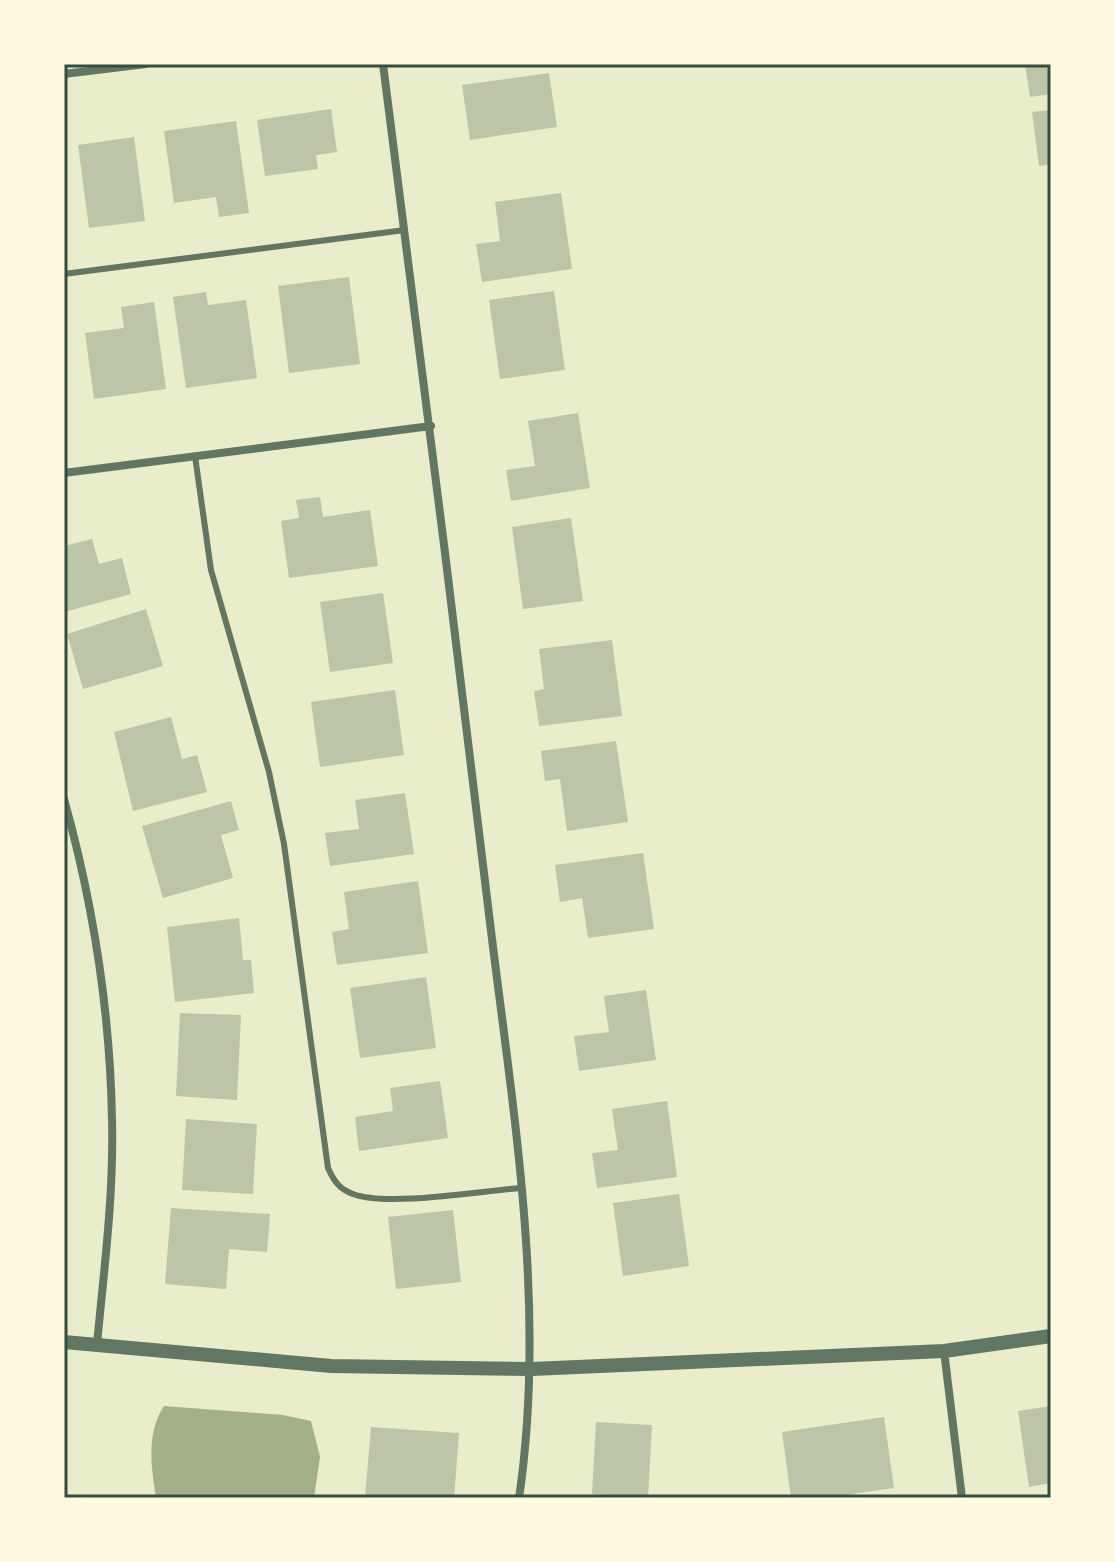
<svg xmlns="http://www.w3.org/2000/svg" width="1115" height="1562" font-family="Helvetica,sans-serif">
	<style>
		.water { fill: #a3b18a }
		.building { fill: #bcc5a7 }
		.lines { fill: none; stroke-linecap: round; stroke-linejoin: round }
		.service { stroke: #617663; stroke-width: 6 }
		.minor { stroke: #617663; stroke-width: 8 }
		.tertiary { stroke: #617663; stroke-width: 14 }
		.neatline { fill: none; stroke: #344e41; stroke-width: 3 }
	</style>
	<rect width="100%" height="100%" fill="#e9edc9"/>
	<path class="water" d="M164,1406L283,1415L311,1421L320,1457L314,1498H156C151,1467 146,1433 164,1406Z"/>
	<path class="building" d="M1025,64H1051V94L1030,97Z
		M549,73L557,127L470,140L462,85Z
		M331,109L337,152L316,155L318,169L265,176L257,120Z
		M1051,110V164L1039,166L1032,112Z
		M236,121L249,213L219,217L216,197L174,203L164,131Z
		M134,137L145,221L89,228L78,145Z
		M561,193L572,269L482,282L476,244L500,241L495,202Z
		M349,277L360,364L289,373L278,286Z
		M554,291L565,370L500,379L489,300Z
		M206,292L208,305L246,300L257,378L186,388L173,297Z
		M154,302L166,389L94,399L85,333L124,328L121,307Z
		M578,413L590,488L511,501L506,470L535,466L528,421Z
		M320,497L323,517L370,510L378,566L289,578L281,521L299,518L296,500Z
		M571,518L583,601L523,609L512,527Z
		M92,539L99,564L122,558L131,594L64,612V546Z
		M383,593L393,663L330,672L320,602Z
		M146,609L163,666L83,689L67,634Z
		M612,640L622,716L539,726L534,691L544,689L539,649Z
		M395,690L404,755L320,767L311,702Z
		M171,717L182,759L197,755L207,792L133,811L114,732Z
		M616,741L628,822L567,831L560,779L545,781L541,751Z
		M405,793L414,854L330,866L325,833L359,829L355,800Z
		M231,801L239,830L221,835L233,878L163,898L142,826Z
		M643,853L654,929L588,938L582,898L560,902L555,865Z
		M418,881L428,953L337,965L332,932L349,929L344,892Z
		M239,918L243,960H251L254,993L175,1002L167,927Z
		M426,977L436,1048L360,1058L350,988Z
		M646,990L656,1060L579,1071L574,1036L609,1032L604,996Z
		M180,1013L241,1015L237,1100L176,1096Z
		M440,1081L448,1138L359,1151L355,1117L393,1111L390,1088Z
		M667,1101L677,1177L597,1188L592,1153L618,1150L612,1109Z
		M186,1119L257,1124L253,1194L182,1190Z
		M679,1194L689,1266L623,1276L613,1203Z
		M171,1208L270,1214L267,1252L229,1249L226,1289L165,1284Z
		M453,1210L461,1282L396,1289L388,1217Z
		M1051,1406V1483L1029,1487L1018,1411Z
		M884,1417L894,1488L824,1498H791L782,1432Z
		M596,1422L652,1425L648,1497L592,1494Z
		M371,1427L459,1433L454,1498H365Z"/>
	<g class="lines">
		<path class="service" d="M64,274L405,230
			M195,456L211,570L269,772L284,844L328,1168C334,1181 339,1189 353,1194C387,1207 481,1191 521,1188"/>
		<path class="minor" d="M383,64C420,345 454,625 488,906C511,1101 548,1302 519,1498
			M64,74L146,64
			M64,473L431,426
			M64,799C93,903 110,1010 112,1119C114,1194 104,1270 97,1344
			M944,1351L962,1498"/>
		<path class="tertiary" d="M64,1342L331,1366L532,1369L944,1351L1051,1336"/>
	</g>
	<rect width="1115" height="1562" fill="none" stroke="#fefae0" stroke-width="132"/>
	<rect x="66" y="66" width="983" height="1430" class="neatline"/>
</svg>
